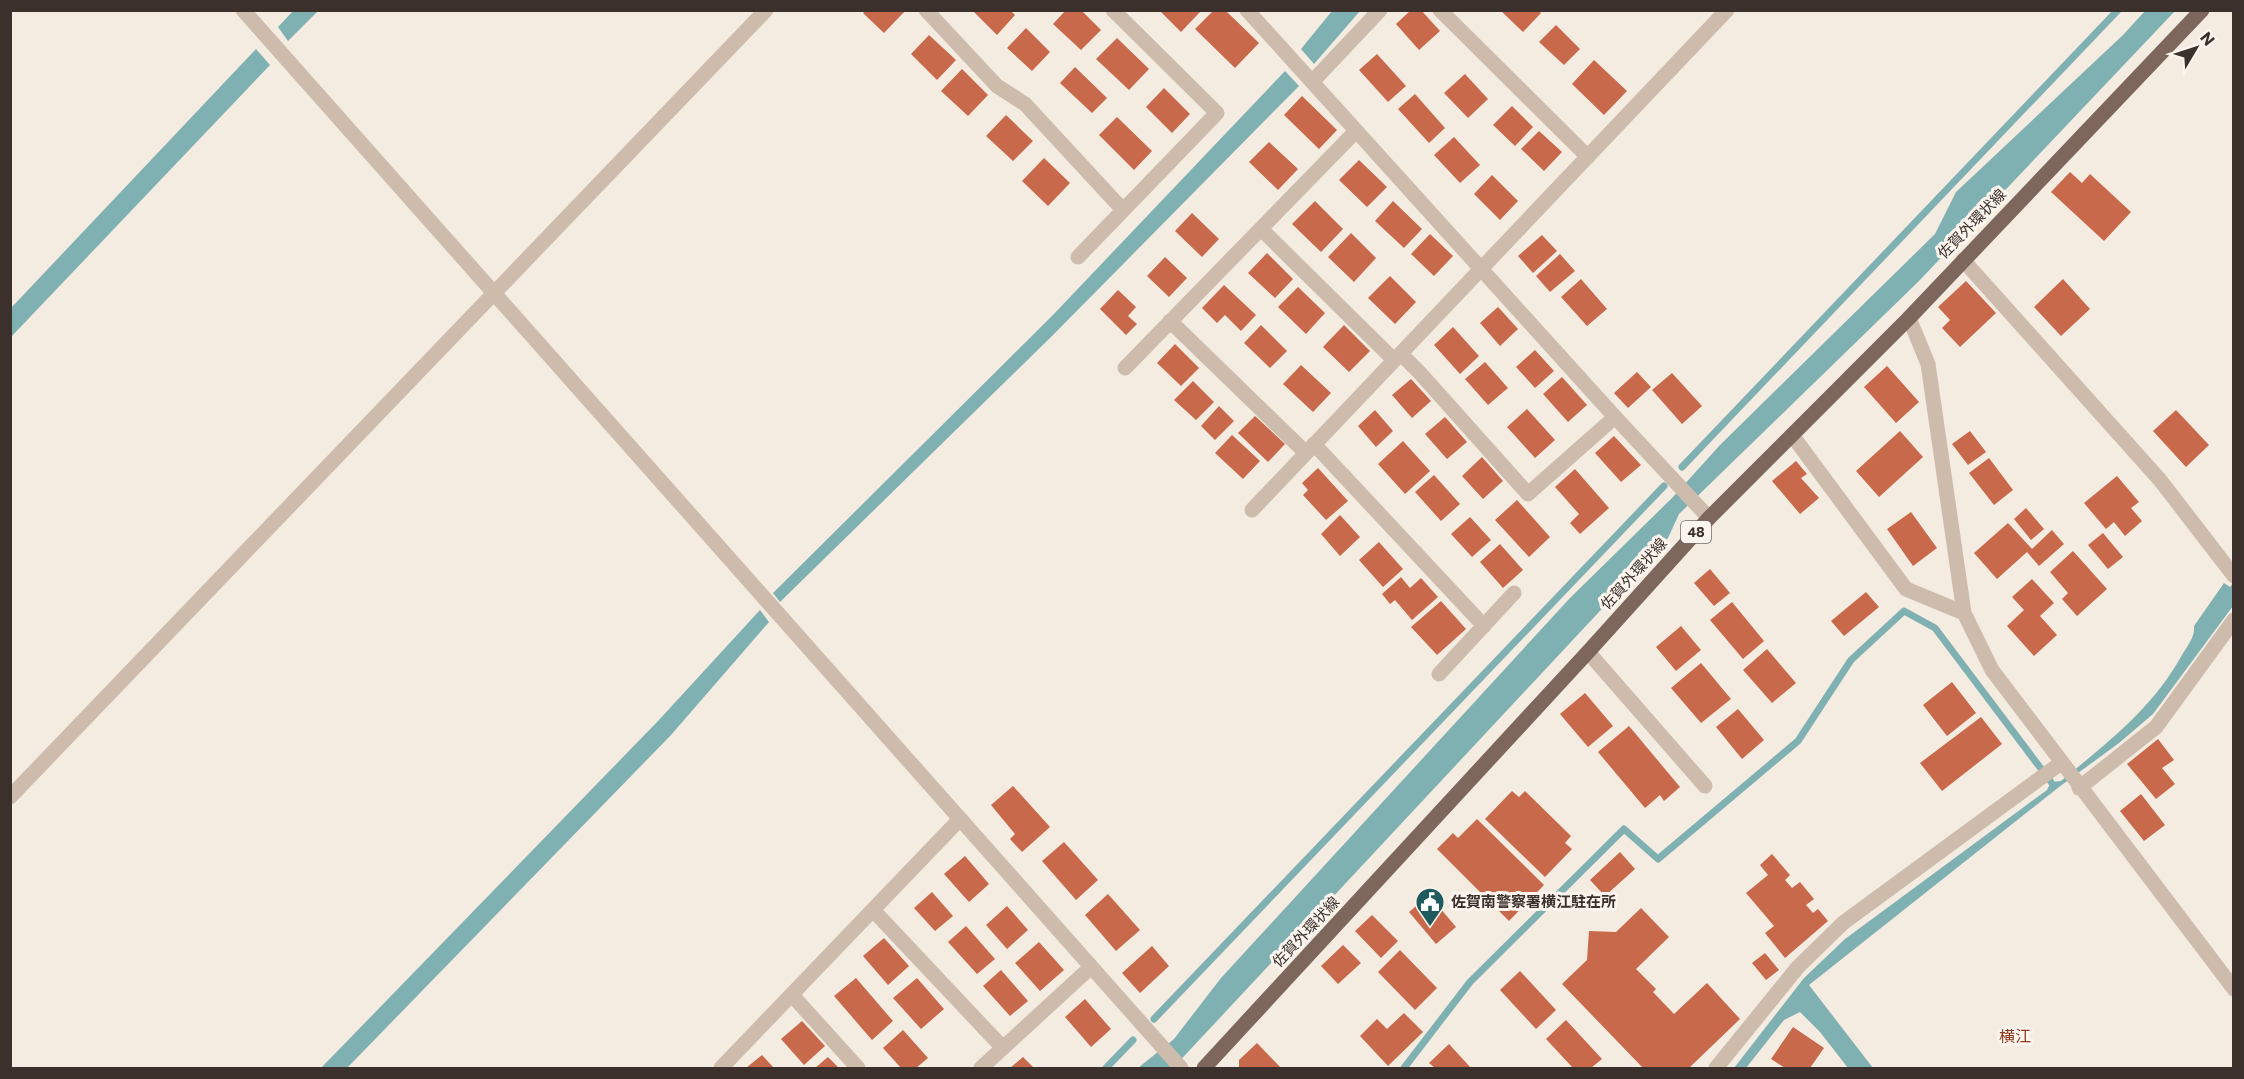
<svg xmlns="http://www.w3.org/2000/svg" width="2244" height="1079" font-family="Commissioner,'Noto Sans JP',sans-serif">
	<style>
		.water { fill: #7fb0b2 }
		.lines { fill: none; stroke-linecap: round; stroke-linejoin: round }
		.stream { stroke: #7fb0b2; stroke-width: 7 }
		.building { fill: #c8694b }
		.street { stroke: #cdbbac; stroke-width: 15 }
		.primary { stroke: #7d675c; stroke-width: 15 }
		.labels { text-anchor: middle; stroke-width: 6; stroke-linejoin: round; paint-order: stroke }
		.shield { fill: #fbf5ee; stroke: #756b66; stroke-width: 1.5 }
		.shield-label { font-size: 14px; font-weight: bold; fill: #3b302b }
		.street-label { font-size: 15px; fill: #3b302b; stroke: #fbf5ee }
		.poi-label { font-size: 15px; font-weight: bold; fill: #3b302b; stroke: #fbf5ee; text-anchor: start }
		.neighbourhood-label { font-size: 16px; fill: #8c3b22; stroke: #fbf5ee }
	</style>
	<rect width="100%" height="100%" fill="#f4ebe1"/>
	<path class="water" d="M294,10L318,11L288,41L278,27Z
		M1332,11H1360L1314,64L1301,49Z
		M2145,11H2175L1919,281L1679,514L1668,538L1173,1068H1138L1174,1039L1221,978L1570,598L1673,497L1720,445L1935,234L1956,192L2123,35Z
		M256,49L270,65L11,337V308Z
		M1285,71L1299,86L1052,336L780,602L773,593L1052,316Z
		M2224,583L2230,587L2233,583V606L2153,714L2119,743L2059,787L1809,985L1873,1068H1848L1820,1032L1800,1012L1784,1020L1746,1068H1734L1804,978L1845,939L2047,790L2051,782L2061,781C2108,742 2152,709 2182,655C2188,645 2195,637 2194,626Z
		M760,610L769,622L671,735L347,1068H321L658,721Z"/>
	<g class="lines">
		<path class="stream" d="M1682,467L2118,10
			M1154,1019L1664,486
			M1106,1068L1133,1040
			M1404,1068L1470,982L1624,829L1658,859L1798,741L1851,660L1904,611L1935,628L2051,782"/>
	</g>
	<path class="building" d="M866,10H906L884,33L863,13Z
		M972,10H1010L1015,15L997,35Z
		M1066,10H1081L1101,30L1081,50L1053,24Z
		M1159,10H1199L1200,12L1181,32Z
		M1214,10H1225L1259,43L1235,68L1195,29Z
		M1411,10H1421L1440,31L1419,50L1396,24Z
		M1500,10H1538L1541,13L1523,32Z
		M1556,25L1580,49L1564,65L1539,42Z
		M1026,28L1050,52L1032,71L1007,48Z
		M929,35L956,60L937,80L911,54Z
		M1117,38L1149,69L1129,90L1096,59Z
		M1377,54L1406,86L1388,102L1359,70Z
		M1594,60L1627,91L1604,115L1572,84Z
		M1075,67L1107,98L1092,113L1060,83Z
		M962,69L988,95L968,116L941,91Z
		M1465,74L1488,99L1468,118L1444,93Z
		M1164,88L1190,114L1172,133L1146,107Z
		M1415,94L1445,128L1429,143L1398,109Z
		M1302,96L1337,130L1319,149L1284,115Z
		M1512,106L1533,127L1515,146L1493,125Z
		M1006,115L1033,141L1013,161L986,136Z
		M1117,117L1152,151L1134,170L1099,135Z
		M1539,131L1562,152L1544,171L1521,149Z
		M1454,137L1480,165L1460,183L1434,155Z
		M1269,142L1298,169L1278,190L1249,162Z
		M1044,158L1070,183L1048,206L1022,181Z
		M1359,160L1387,187L1367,207L1339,180Z
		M2070,172L2082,183L2090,174L2131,212L2104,241L2051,192Z
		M1492,175L1518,201L1500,220L1474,194Z
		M1315,201L1343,229L1321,252L1292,224Z
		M1393,201L1422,229L1404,248L1375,221Z
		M1192,213L1219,239L1202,257L1175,231Z
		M1351,233L1376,258L1354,282L1328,257Z
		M1430,234L1453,256L1434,276L1411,254Z
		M1542,235L1557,251L1533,273L1518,256Z
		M1267,253L1293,279L1275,298L1248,273Z
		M1560,254L1575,271L1550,292L1536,276Z
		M1165,257L1187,278L1169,297L1147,276Z
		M1390,276L1416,302L1395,324L1368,298Z
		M1581,279L1607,309L1587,326L1561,297Z
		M2063,279L2090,309L2061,336L2034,307Z
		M1966,281L1996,313L1960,347L1942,328L1950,320L1938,307Z
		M1224,285L1256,315L1241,331L1225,315L1217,323L1202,308Z
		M1298,287L1325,313L1306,334L1278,307Z
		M1118,290L1136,307L1128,316L1137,324L1126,335L1100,309Z
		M1498,307L1518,329L1500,346L1480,323Z
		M1261,325L1287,351L1270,368L1244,343Z
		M1344,325L1370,351L1349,372L1323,347Z
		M1453,327L1479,356L1460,374L1434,345Z
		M1175,344L1199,368L1181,386L1157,363Z
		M1535,350L1554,371L1535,388L1516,367Z
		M1485,362L1508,388L1488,405L1465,379Z
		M1301,365L1331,393L1313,412L1283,384Z
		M1887,366L1919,402L1896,423L1864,387Z
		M1637,372L1651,387L1628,408L1614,393Z
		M1672,373L1702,406L1682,424L1652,390Z
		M1562,377L1587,405L1568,422L1543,394Z
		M1411,379L1431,401L1412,418L1392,395Z
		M1193,381L1214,402L1196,420L1174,400Z
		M1219,406L1234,421L1215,440L1201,426Z
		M1527,409L1555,440L1535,458L1507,427Z
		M1375,410L1393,431L1376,447L1358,426Z
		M2176,410L2209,445L2186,467L2153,431Z
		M1255,416L1285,444L1268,462L1238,433Z
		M1445,417L1467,442L1447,459L1425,434Z
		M1900,431L1923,457L1879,497L1856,471Z
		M1970,431L1986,452L1968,465L1952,444Z
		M1232,435L1260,461L1243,479L1215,453Z
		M1614,436L1641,465L1621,482L1595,453Z
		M1403,441L1430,471L1405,494L1378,464Z
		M1482,457L1503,481L1483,499L1462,476Z
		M1989,458L2013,490L1994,505L1969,473Z
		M1796,461L1807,474L1801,478L1819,498L1800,514L1772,481Z
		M1318,468L1348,501L1326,520L1303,495L1308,490L1302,483Z
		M1575,469L1609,508L1580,534L1570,523L1579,514L1555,487Z
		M1434,475L1460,504L1441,521L1415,492Z
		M2117,476L2139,502L2131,508L2142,521L2125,536L2114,522L2106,529L2084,503Z
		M1517,500L1550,537L1529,557L1495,520Z
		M2026,508L2044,529L2031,540L2014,519Z
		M1911,512L1937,548L1913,566L1887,529Z
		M1340,515L1360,537L1340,556L1321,534Z
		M1470,517L1491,540L1472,557L1451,534Z
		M2008,523L2032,549L2052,530L2064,544L2039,566L2027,552L1997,579L1974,553Z
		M2103,533L2123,557L2108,569L2088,545Z
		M1379,542L1403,569L1383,587L1359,560Z
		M1500,544L1523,570L1503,588L1480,562Z
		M2073,551L2107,589L2077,616L2062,599L2068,593L2050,572Z
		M1710,569L1730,593L1714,606L1694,583Z
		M1401,577L1410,588L1421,578L1438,597L1412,620L1395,600L1390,604L1382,594Z
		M2032,579L2054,603L2040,616L2057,635L2034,656L2007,626L2024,610L2012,597Z
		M1866,592L1879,607L1844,636L1831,621Z
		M1441,601L1466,629L1437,655L1411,627Z
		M1732,602L1764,641L1743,659L1710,620Z
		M1681,626L1701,650L1676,671L1656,647Z
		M1767,649L1796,683L1772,703L1743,670Z
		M1701,663L1731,699L1701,723L1671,688Z
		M1952,682L1976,713L1947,736L1923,705Z
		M1585,693L1613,726L1588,747L1560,714Z
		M1738,709L1764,740L1742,759L1716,727Z
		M1981,717L2002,744L1942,791L1920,763Z
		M1629,726L1680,787L1664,801L1660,795L1645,808L1598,752Z
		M2158,739L2174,760L2162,768L2175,784L2156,799L2127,764Z
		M1013,786L1050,827L1022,852L1010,839L1015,834L991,805Z
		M1512,791L1519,797L1525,791L1571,836L1565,843L1572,849L1545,877L1485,819Z
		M2141,794L2165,825L2144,841L2120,811Z
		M1477,819L1544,885L1509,921L1437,849L1453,833L1458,838Z
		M1064,842L1098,880L1076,900L1042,861Z
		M1620,852L1635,869L1605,896L1590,880Z
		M1772,854L1790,875L1785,880L1792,888L1800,882L1814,899L1806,905L1813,913L1818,909L1828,921L1785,958L1765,933L1774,926L1746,893L1768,875L1760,865Z
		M965,856L989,884L969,902L944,874Z
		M932,892L953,916L935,931L914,908Z
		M1108,894L1140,930L1116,951L1085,915Z
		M1429,895L1456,927L1436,944L1409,912Z
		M1007,906L1028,930L1007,949L986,925Z
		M1641,908L1669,937L1636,969L1656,989L1653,992L1674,1014L1707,983L1740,1019L1689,1068H1643L1562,984L1587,960L1589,931L1616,932Z
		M1372,915L1398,941L1381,958L1355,931Z
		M966,926L995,959L977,974L948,942Z
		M884,938L909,966L888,985L863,956Z
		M1039,942L1064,970L1040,991L1015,963Z
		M1343,945L1361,963L1338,984L1321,966Z
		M1152,946L1169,966L1140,993L1122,973Z
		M1400,950L1437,988L1415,1010L1378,972Z
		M1765,953L1779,970L1766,980L1752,963Z
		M1001,970L1028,1001L1010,1016L983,986Z
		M1520,971L1556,1010L1536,1029L1500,990Z
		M856,978L893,1021L872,1040L834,996Z
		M917,978L944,1009L921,1029L893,998Z
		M1085,999L1111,1029L1091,1047L1065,1017Z
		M1404,1013L1423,1032L1388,1066L1360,1036L1377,1019L1387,1029Z
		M1566,1020L1602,1059L1591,1068H1573L1546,1039Z
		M802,1021L825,1046L804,1065L781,1039Z
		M1793,1027L1824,1048L1810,1068H1785L1771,1059Z
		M903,1030L928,1058L916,1068H901L883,1048Z
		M1257,1043L1281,1068H1239V1060Z
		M1449,1044L1471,1068H1435L1429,1063Z
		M762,1055L774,1068H746Z
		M828,1057L839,1068H815Z
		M1023,1057L1034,1068H1010Z"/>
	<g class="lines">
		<path class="street" d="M243,10L1181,1068
			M926,10L997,86L1025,104L1123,210
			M1247,10L1615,417L1709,518
			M1440,10L1588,157
			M1312,82L1380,10
			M1261,229L1394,360
			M1078,257L1217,113L1113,10
			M1963,260L2160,480L2234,576
			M1909,318L1928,364L1964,613L1992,670L2234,989
			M1170,321L1306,453
			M1401,354L1420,373L1528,494L1615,417
			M1125,368L1356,131
			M1792,435L1906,589L1964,613
			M1314,444L1484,626
			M1252,510L1727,10
			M1588,652L1705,786
			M1439,674L1514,593
			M2079,788L2156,727L2234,620
			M10,797L766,10
			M873,910L1003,1048
			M792,995L858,1068
			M721,1068L960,819
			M981,1068L1090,968
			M1716,1068L1798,967L1843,923L2061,763"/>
		<path class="primary" d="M1204,1068L1588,652L1709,518L1909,318L2202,10"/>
	</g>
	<defs>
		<g id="civic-pin" transform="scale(1.5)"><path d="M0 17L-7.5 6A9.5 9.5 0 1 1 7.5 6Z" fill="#1f5a5e" stroke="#fbf5ee"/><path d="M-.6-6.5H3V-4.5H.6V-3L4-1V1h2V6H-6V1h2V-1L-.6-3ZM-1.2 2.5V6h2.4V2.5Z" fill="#fff"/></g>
	</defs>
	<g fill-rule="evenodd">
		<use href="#civic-pin" x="1430" y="902"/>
	</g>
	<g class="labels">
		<rect class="shield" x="1681" y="521" width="30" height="22" rx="4.5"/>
		<g class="shield-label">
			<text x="1696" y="537">48</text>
		</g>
		<g class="street-label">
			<text transform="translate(1972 224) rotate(-46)" y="5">佐賀外環状線</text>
			<text transform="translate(1634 574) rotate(-48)" y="5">佐賀外環状線</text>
			<text transform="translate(1306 932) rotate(-47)" y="5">佐賀外環状線</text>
		</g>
		<g class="poi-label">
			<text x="1451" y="907">佐賀南警察署横江駐在所</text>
		</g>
		<g class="neighbourhood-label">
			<text x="2015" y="1042">横江</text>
		</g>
	</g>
	<rect width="2244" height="1079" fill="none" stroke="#3b302b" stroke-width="24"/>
	<g transform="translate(2196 48) rotate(51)" stroke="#fbf5ee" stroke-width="4.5" paint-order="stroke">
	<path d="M0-4.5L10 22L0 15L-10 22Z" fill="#3b302b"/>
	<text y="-9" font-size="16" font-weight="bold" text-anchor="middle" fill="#3b302b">N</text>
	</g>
</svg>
